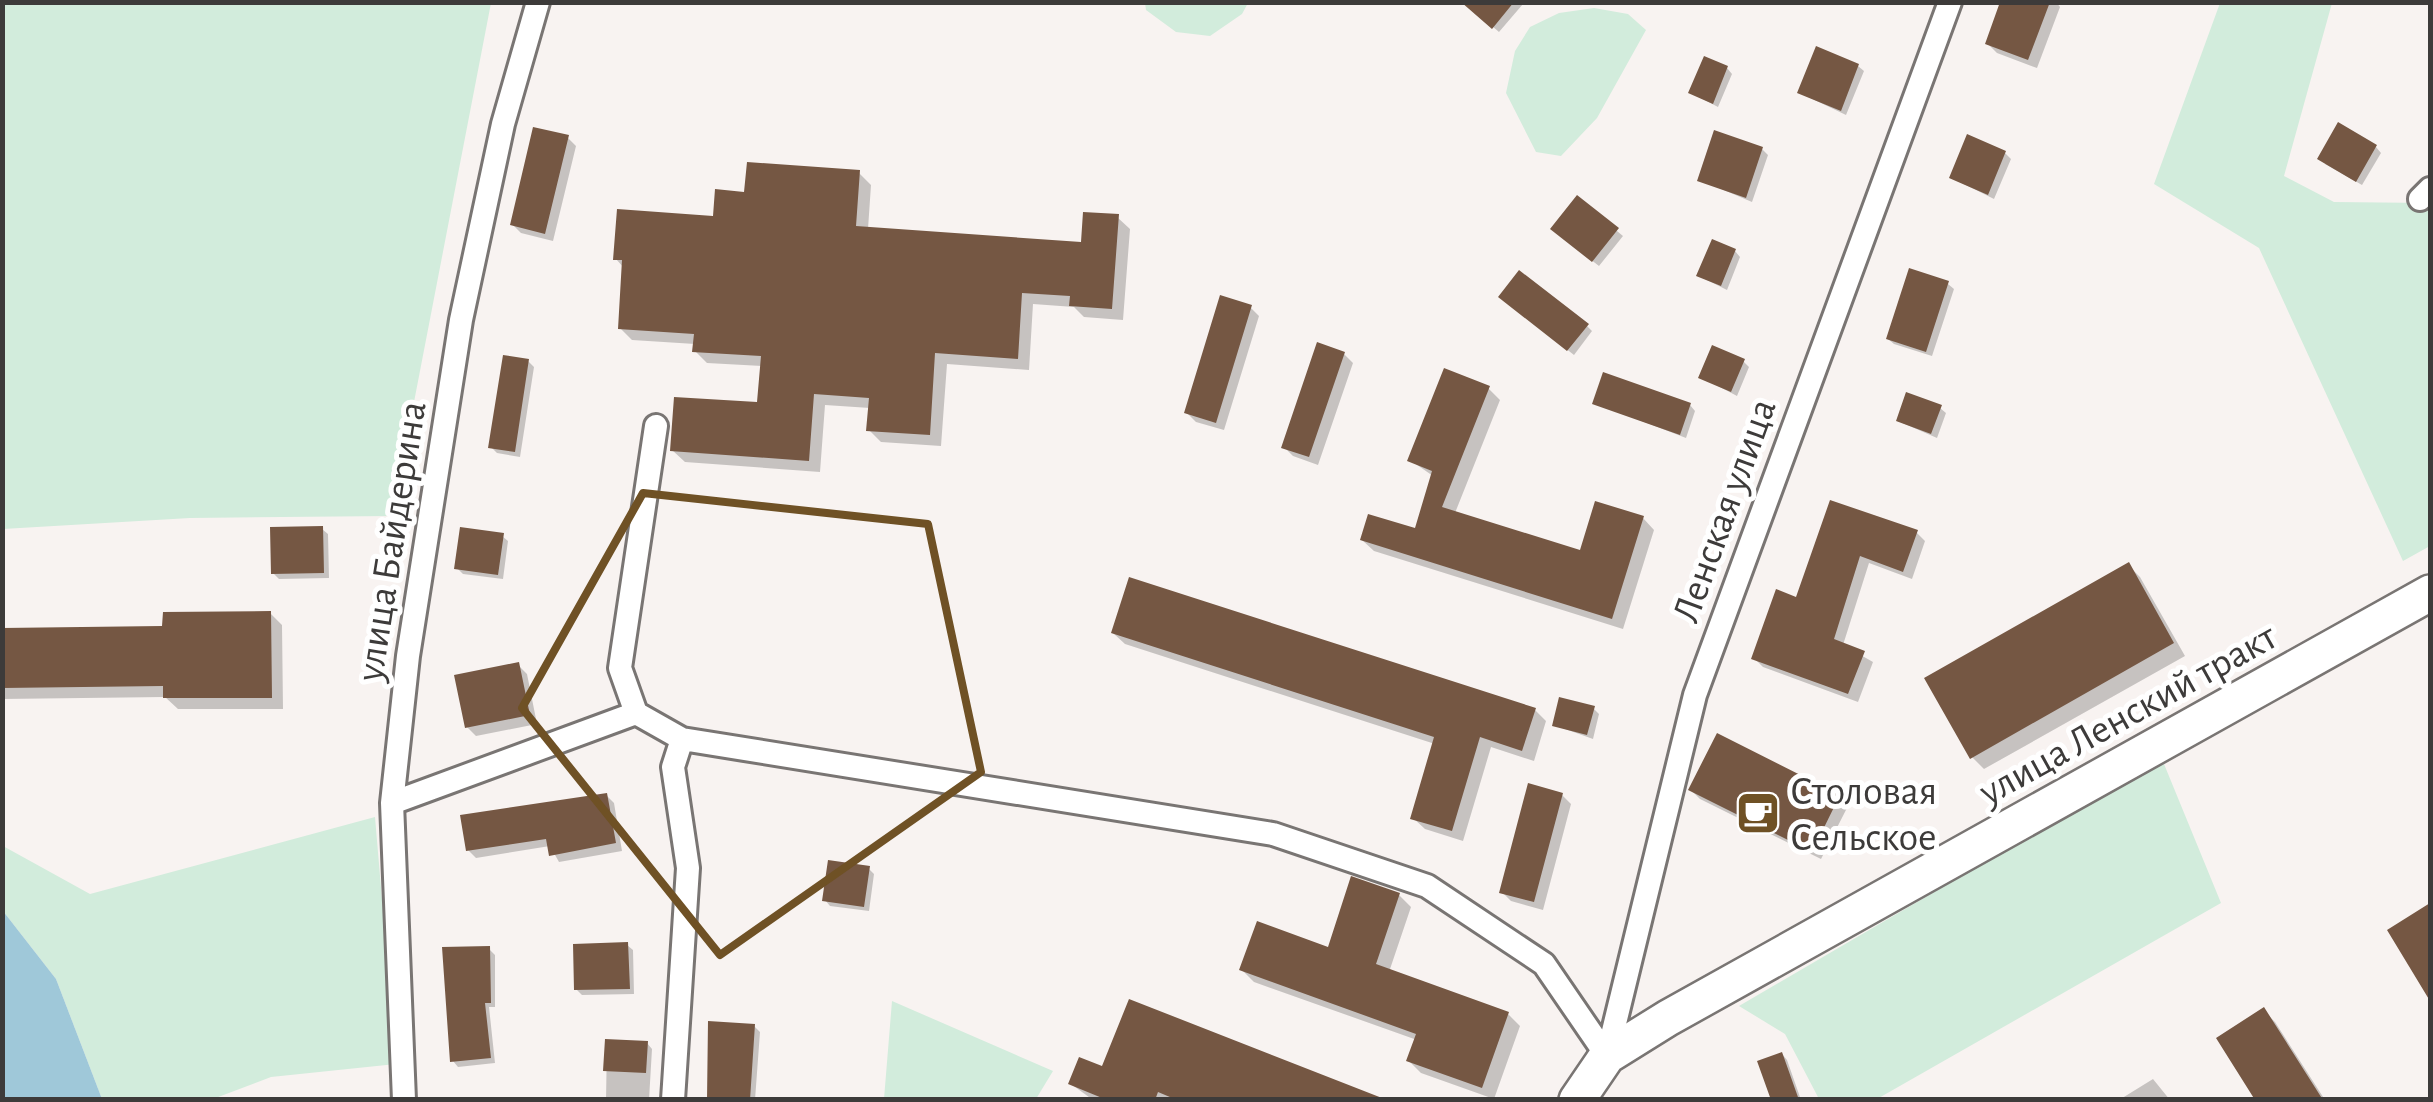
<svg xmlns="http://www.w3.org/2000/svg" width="2433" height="1102" font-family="'Alegreya Sans',sans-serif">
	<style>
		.green { fill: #d2ecdc }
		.water { fill: #9fc8d9 }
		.shadow { fill: #0003 }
		.building { fill: #755743 }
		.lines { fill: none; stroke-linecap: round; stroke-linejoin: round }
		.minor-casing { stroke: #797573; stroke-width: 28 }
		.primary-casing { stroke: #797573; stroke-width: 40 }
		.minor { stroke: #fff; stroke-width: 22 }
		.primary { stroke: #fff; stroke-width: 35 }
		.marked { fill: none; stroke: #6f5125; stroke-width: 8; stroke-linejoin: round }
		.labels { text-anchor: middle; stroke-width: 10; stroke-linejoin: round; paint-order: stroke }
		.street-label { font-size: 40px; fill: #3d3b3a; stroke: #fff }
		.poi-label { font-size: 40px; fill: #3d3b3a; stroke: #fff; text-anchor: start }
	</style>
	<rect width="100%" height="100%" fill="#f8f3f1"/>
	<path class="green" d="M3,2L491,3L392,516L190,518L3,529Z
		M1145,3V2L1248,3L1242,14L1210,36L1176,32L1146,10Z
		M2220,3H2332L2284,176L2334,202L2430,203V546L2403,561L2259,248L2154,184Z
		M1594,8L1628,14L1646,30L1597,118L1561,156L1536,152L1506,93L1515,51L1530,27L1559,13Z
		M2164,764L2221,903L1877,1099H1819L1785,1034L1739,1006L2138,773Z
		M375,817L396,1064L271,1077L213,1099H102L56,979L3,911V846L90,894Z
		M892,1001L1053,1071L1036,1099H884Z"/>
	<path class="water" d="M3,911L56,979L102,1099H3Z"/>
	<path class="shadow" d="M1464,2H1522L1523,4L1499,32Z
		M2003,2H2056L2060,7L2037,68L1997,53L1988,44Z
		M1858,66L1864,71L1846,115L1800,93Z
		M1727,68L1732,74L1718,107L1691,93Z
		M567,137L576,146L553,241L521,233L512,224Z
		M2376,147L2381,153L2362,185L2325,164Z
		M1762,149L1768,155L1752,202L1700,180Z
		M2005,153L2011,159L1994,199L1952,178Z
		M859,173L871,185L868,229L1083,244L1117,217L1130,229L1123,320L1084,317L1074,307L1033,304L1029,370L947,364L941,446L881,442L869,430L870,408L825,405L820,472L685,462L672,450L760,405L762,366L707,363L695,351V344L632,340L620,328L624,268L616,259L715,218L747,194Z
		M1577,198L1623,236L1599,266L1559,235Z
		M1735,251L1740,257L1727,290L1699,276Z
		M1948,284L1954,289L1932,356L1894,344L1888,339Z
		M1507,302L1587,326L1592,331L1574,355Z
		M1250,307L1259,316L1224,430L1196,422L1187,413Z
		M1344,354L1353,363L1318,465L1293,456L1284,447Z
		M528,361L534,367L520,457L497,453L491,447Z
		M1743,361L1749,367L1737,396L1701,377Z
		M1488,388L1500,400L1455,513L1582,553L1643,518L1654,530L1623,629L1374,551L1362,540L1416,531L1433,476L1410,460Z
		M1595,403L1690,405L1695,411L1686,438Z
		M1940,408L1946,413L1937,438L1898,421Z
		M1831,503L1916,532L1925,541L1912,579L1869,563L1843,645L1873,662L1858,702L1763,667L1754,658L1797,600Z
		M322,529L328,534L329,578L279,579L273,573Z
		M502,536L508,541L503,579L463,574L457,568Z
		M2128,565L2140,577L2185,656L1984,769L1972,757Z
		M270,613L282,625L283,709H178L165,697L2,699V631L165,628Z
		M1113,633L1535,710L1546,721L1534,761L1491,747L1463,841L1425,829L1413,818L1435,744L1125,644Z
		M518,665L527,674L537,724L476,736L467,727Z
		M1593,708L1599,714L1593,739L1554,725Z
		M1691,790L1839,797L1848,806L1821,859L1700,799Z
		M606,795L614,803L622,851L559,862L550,846L476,858L468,850Z
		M1562,795L1571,804L1543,910L1511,901L1502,892Z
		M868,868L874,874L869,911L830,906L825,900Z
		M1399,895L1411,907L1389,972L1508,1014L1520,1026L1494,1099L1421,1073L1409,1061L1417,1040L1254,982L1242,970L1329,950Z
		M627,945L633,950L634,994L582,995L576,989Z
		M489,949L495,955V1007H489L495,1063L458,1067L453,1061Z
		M2263,1010L2275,1022L2325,1100H2258Z
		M754,1026L760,1032L755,1100H709Z
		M607,1041L647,1043L652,1049L649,1100H606Z
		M1782,1054L1787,1060L1801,1100H1773Z
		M1104,1069L1364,1100H1093L1071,1084Z
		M2153,1079L2170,1100H2119Z"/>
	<path class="building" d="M1461,2H1514L1492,29Z
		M2000,2H2050L2028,60L1985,44Z
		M1816,46L1859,64L1841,111L1797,93Z
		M1704,56L1728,66L1713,104L1688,93Z
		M2338,122L2377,145L2356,182L2317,159Z
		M533,127L569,135L545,234L510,225Z
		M1714,130L1763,147L1746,198L1697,181Z
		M1967,134L2006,151L1988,195L1949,178Z
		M747,162L860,170L856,226L1081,242L1083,212L1119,214L1112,309L1069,306L1070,296L1022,293L1018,359L935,353L930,435L866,431L869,398L814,394L809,461L670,451L674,397L757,402L761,356L692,352L694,334L618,329L622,260H613L617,209L713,216L715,189L744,192Z
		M1577,195L1619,228L1592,262L1550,229Z
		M1712,239L1736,249L1721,286L1696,276Z
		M1909,268L1949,281L1926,352L1886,339Z
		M1519,270L1589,324L1567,351L1498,297Z
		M1220,295L1252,305L1216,423L1184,413Z
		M1317,342L1345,352L1309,457L1281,448Z
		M1712,345L1745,359L1731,392L1698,378Z
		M503,355L529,359L515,452L488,448Z
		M1444,368L1490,386L1442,507L1580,550L1595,501L1644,516L1612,619L1360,540L1368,514L1415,528L1432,471L1407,461Z
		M1603,372L1691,403L1680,435L1592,404Z
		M1906,392L1942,405L1931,434L1896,421Z
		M1830,500L1918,530L1903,572L1860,556L1834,639L1865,651L1848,694L1751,659L1776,589L1796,597Z
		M323,526L324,573L271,574L270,527Z
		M460,527L504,533L498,575L454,569Z
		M2129,562L2174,643L1970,759L1924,678Z
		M1129,577L1536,708L1522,751L1480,737L1452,831L1410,819L1434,737L1111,633Z
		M271,611L272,698H163V686L2,688V628L162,626L163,612Z
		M519,662L530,715L465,728L454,675Z
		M1559,697L1595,706L1587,735L1552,726Z
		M1717,733L1840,795L1812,852L1688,790Z
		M1528,783L1563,793L1534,902L1499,893Z
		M607,793L616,843L549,856L546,839L466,851L460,815Z
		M828,860L870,866L864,907L822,901Z
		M1351,876L1400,893L1376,964L1509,1012L1482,1088L1406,1061L1416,1034L1239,970L1257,921L1328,947Z
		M2430,903V1001L2387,930Z
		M628,942L630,989L574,990L573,944Z
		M490,946L491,1003H485L491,1058L450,1062L442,947Z
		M1129,999L1382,1098V1100H1177L1158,1092L1155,1100H1107L1068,1084L1079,1057L1102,1066Z
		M2264,1007L2323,1100H2255L2216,1038Z
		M708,1021L755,1024L750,1100H707Z
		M605,1039L648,1041L646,1073L603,1071Z
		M1782,1052L1799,1100H1771L1757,1061Z"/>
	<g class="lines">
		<g class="minor-casing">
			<path id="minor" d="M2420,199L2430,189
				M656,426L620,668L636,713L682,739L1273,834L1427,886L1544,964L1607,1056
				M392,803L636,713
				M1607,1056L1695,695L1950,2
				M404,1100L392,803L408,656L461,320L503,124L538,2
				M673,1100L688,868L673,767L682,739"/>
		</g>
		<g class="primary-casing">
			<path id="primary" d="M1577,1100L1607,1056L1668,1018L2430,593"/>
		</g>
		<use href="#minor" class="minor"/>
		<use href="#primary" class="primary"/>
	</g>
	<path class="marked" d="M643,493L928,524L981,772L720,955L522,708Z"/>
	<defs>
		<g id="cafe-square" transform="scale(2.25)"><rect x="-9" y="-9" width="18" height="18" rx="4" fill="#6f5125" stroke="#fff"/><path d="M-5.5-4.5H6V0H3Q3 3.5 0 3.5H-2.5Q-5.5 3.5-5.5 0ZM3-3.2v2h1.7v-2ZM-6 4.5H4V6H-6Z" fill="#fff"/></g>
	</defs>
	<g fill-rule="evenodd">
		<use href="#cafe-square" x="1758" y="813"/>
	</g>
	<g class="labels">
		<g class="street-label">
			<text transform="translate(1723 510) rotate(-70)" y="14">Ленская улица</text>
			<text transform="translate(390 541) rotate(-81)" y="14">улица Байдерина</text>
			<text transform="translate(2127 713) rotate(-29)" y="14">улица Ленский тракт</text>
		</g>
		<g class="poi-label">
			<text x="1790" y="804">Столовая<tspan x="1790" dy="46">Сельское</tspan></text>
		</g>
	</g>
	<rect width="2433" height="1102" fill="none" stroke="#3d3b3a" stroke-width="10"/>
</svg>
